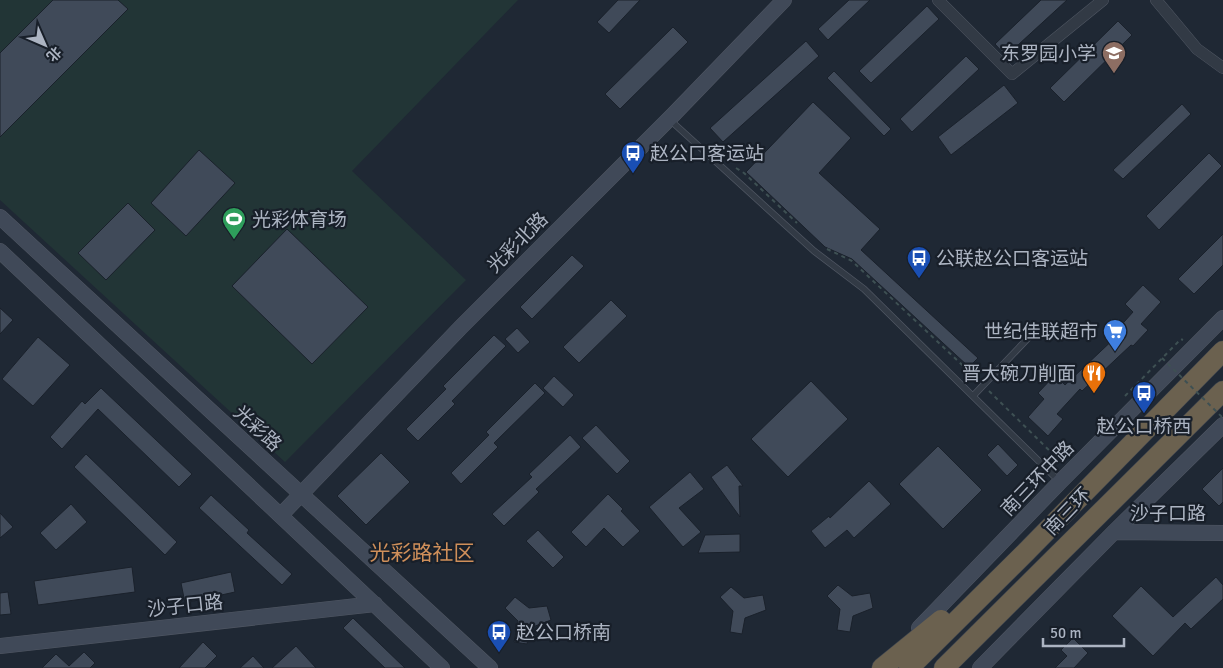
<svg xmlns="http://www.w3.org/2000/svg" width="1223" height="668" font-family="Signika,'Noto Sans SC',sans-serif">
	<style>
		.green { fill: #223536 }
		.building { fill: #404a59; stroke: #1a212b }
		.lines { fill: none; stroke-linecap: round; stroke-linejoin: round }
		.lane-casing { stroke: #505763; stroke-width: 7 }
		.street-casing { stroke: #505763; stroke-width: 12 }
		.secondary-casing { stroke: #505763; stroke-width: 16 }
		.highway-casing { stroke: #3d444f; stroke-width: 21 }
		.path { stroke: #3e5053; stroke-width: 2; stroke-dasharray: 4 4; stroke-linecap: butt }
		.lane { stroke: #323a45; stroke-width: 5.5 }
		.street { stroke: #323a45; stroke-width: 11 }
		.secondary { stroke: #404958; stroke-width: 15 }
		.highway { stroke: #6b614f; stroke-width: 20 }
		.path-bridge { stroke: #3e5053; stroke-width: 2; stroke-dasharray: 4 4; stroke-linecap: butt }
		.labels { text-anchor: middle; stroke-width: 4.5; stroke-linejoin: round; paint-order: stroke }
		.poi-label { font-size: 19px; fill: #acb4c2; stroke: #181f29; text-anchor: start }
		.street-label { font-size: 19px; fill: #acb4c2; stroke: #181f29 }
		.quarter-label { font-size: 21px; fill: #cf8f5a; stroke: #181f29 }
	</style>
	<rect width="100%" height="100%" fill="#1f2834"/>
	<path class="green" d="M0,0H518L352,171L466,280L285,462L0,200Z"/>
	<path class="building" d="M53,0H118L128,9L0,137V53Z
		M618,0H640L609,33L597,22Z
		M849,0H870L828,40L818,29Z
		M1041,0H1067L1006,56L995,44Z
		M927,6L939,19L871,83L859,71Z
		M1118,21L1132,35L1064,102L1050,88Z
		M673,27L688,42L620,109L605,94Z
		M806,41L819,56L723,142L710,128Z
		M966,56L979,69L912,132L900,119Z
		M834,71L891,129L884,136L827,78Z
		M1004,85L1018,103L951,155L938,137Z
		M813,102L851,138L819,173L880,229L861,250L978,358L969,367L852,259L825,247L746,172Z
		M1182,104L1191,114L1123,179L1113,170Z
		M199,150L235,183L186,236L151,203Z
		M1209,153L1222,166L1159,230L1146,216Z
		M128,203L155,230L106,280L78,253Z
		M287,229L368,307L312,364L232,286Z
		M1223,234V265L1194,294L1178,279Z
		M572,255L584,266L532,319L520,307Z
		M1143,285L1161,302L1141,324L1148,330L1133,346L1131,345L1082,391L1080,389L1057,414L1063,419L1048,436L1028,417L1044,399L1038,393L1055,375L1065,385L1119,334L1116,331L1133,312L1125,304Z
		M611,300L627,316L579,363L563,347Z
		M0,308L13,320L0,334Z
		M517,328L530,342L518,353L505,339Z
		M494,335L506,346L452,401L455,404L418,441L406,429L446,389L443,386Z
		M38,337L70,365L33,406L2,379Z
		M554,376L574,395L563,407L543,388Z
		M811,381L848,419L788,477L751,439Z
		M535,383L545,393L494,443L498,447L461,484L451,473L489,435L486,432Z
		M101,388L192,474L179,487L98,409L62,449L50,437L82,401L85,404Z
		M596,425L630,461L617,474L582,438Z
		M570,435L581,447L536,489L539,492L504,526L492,514L532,477L529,474Z
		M998,444L1018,465L1007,476L987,455Z
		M938,446L982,490L943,529L899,484Z
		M381,453L410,482L366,525L337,496Z
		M86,454L177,542L165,555L74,467Z
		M727,465L743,486H739L740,517L711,477Z
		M1223,468V502L1219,506L1202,489Z
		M690,472L704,489L679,508L701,532L683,547L649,507Z
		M869,481L891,504L854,538L847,530L825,548L811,531L829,516L830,518Z
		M608,494L623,509L621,511L640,531L623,547L604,528L586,547L571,532Z
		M211,495L249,530L247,533L292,574L282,585L199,508Z
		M71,504L87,522L56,550L40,533Z
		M0,513L13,527L0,538Z
		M538,530L564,557L553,568L526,541Z
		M740,534V552L698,553L705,535Z
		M132,567L135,592L38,605L34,581Z
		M231,572L235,592L185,603L181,583Z
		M1216,577L1223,585V599L1191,629L1185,623L1153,656L1112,616L1141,586L1173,617Z
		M838,585L852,596L870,593L873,608L853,616L850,632L837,630L840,609L827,596Z
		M731,587L744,598L763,595L766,610L745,618L742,634L730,632L733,611L720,597Z
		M8,592L11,614L0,615V593Z
		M515,597L529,608L547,606L551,620L530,628L527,644L514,642L518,621L505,608Z
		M353,618L405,668H385L343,628Z
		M1073,638L1088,653L1074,668H1055L1067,656L1061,650Z
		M203,642L217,656L205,668H179Z
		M296,646L316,668H272Z
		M84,652L95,663L90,668H42L56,654L69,666Z
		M253,656L264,668H240Z"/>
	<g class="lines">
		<g class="lane-casing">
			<path id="lane" d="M670,120L814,251L864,289L1059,481
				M973,396L1032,334"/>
		</g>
		<g class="street-casing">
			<path id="street" d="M938,0L1012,74L1103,0
				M1156,0L1197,49L1223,68"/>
		</g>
		<g class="secondary-casing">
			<path id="secondary" d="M0,217L490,668
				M0,251L442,668
				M281,515L461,327L673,115L784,0
				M1114,532L1223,533
				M919,628L1060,482L1223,318
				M0,646L375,604
				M980,668L1114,532L1223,425"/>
		</g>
		<g class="highway-casing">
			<path id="highway" d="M882,668L941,620
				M909,668L1026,552L1223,351
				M944,668L1223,391"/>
		</g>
		<path class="path" d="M736,168L744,173L797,223
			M827,249L852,261L977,379
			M989,391L1061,462
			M1125,396L1181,339L1183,340"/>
		<use href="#lane" class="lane"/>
		<use href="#street" class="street"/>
		<use href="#secondary" class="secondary"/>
		<use href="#highway" class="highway"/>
		<path class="path-bridge" d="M1162,358L1223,418"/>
	</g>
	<defs>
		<g id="school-pin" transform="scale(1.25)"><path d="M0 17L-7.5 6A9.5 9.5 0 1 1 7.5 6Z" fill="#8d6e63" stroke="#181f29"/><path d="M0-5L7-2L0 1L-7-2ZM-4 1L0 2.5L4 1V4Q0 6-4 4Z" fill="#fff"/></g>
		<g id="bus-pin" transform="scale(1.25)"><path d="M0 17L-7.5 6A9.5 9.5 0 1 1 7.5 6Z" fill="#1a4fb4" stroke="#181f29"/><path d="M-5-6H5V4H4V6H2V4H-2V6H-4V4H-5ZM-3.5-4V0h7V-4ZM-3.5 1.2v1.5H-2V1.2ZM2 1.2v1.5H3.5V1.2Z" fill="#fff"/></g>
		<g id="stadium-pin" transform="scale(1.25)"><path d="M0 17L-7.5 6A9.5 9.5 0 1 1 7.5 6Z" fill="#2e9e5b" stroke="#181f29"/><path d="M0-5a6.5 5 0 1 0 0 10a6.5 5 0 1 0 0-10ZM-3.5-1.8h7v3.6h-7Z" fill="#fff"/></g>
		<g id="supermarket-pin" transform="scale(1.25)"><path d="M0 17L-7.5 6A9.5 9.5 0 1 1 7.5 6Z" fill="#3f7fe0" stroke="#181f29"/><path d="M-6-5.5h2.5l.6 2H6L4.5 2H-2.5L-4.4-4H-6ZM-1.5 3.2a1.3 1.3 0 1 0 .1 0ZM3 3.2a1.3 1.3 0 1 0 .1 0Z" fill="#fff"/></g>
		<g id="restaurant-pin" transform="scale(1.25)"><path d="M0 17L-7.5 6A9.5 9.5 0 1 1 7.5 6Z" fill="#e8710a" stroke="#181f29"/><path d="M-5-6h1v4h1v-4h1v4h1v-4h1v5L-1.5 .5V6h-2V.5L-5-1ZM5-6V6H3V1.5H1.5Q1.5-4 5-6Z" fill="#fff"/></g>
	</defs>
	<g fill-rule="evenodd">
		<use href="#school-pin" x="1114" y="53"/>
		<use href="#bus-pin" x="633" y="153"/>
		<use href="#stadium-pin" x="234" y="219"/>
		<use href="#bus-pin" x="919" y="258"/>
		<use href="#supermarket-pin" x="1115" y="331"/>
		<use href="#restaurant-pin" x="1094" y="373"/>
		<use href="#bus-pin" x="1144" y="393"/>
		<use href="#bus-pin" x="499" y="632"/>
	</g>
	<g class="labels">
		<g class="poi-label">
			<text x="1096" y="60" text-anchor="end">东罗园小学</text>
			<text x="650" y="160">赵公口客运站</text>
			<text x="252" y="226">光彩体育场</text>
			<text x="936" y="265">公联赵公口客运站</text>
			<text x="1098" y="338" text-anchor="end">世纪佳联超市</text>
			<text x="1076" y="380" text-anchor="end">晋大碗刀削面</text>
			<text x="1144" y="433" text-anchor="middle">赵公口桥西</text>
			<text x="516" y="639">赵公口桥南</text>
		</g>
		<g class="street-label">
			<text transform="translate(517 242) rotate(-45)" y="7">光彩北路</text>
			<text transform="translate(258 428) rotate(43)" y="7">光彩路</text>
			<text transform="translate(1037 478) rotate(-46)" y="7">南三环中路</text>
			<text transform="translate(1067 511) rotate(-46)" y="7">南三环</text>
			<text x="1168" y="520">沙子口路</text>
			<text transform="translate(185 605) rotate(-6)" y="7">沙子口路</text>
		</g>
		<g class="quarter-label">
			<text x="422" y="560">光彩路社区</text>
		</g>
	</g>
	<g transform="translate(45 45) rotate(135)" stroke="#181f29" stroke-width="4" paint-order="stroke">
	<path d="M0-4L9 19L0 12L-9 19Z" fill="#acb4c2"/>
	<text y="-8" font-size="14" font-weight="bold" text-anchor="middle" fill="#acb4c2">北</text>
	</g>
	<path d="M1043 638v8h81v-8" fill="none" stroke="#acb4c2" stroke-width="2.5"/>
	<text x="1050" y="638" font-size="15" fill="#acb4c2" stroke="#181f29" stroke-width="4" paint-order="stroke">50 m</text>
</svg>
